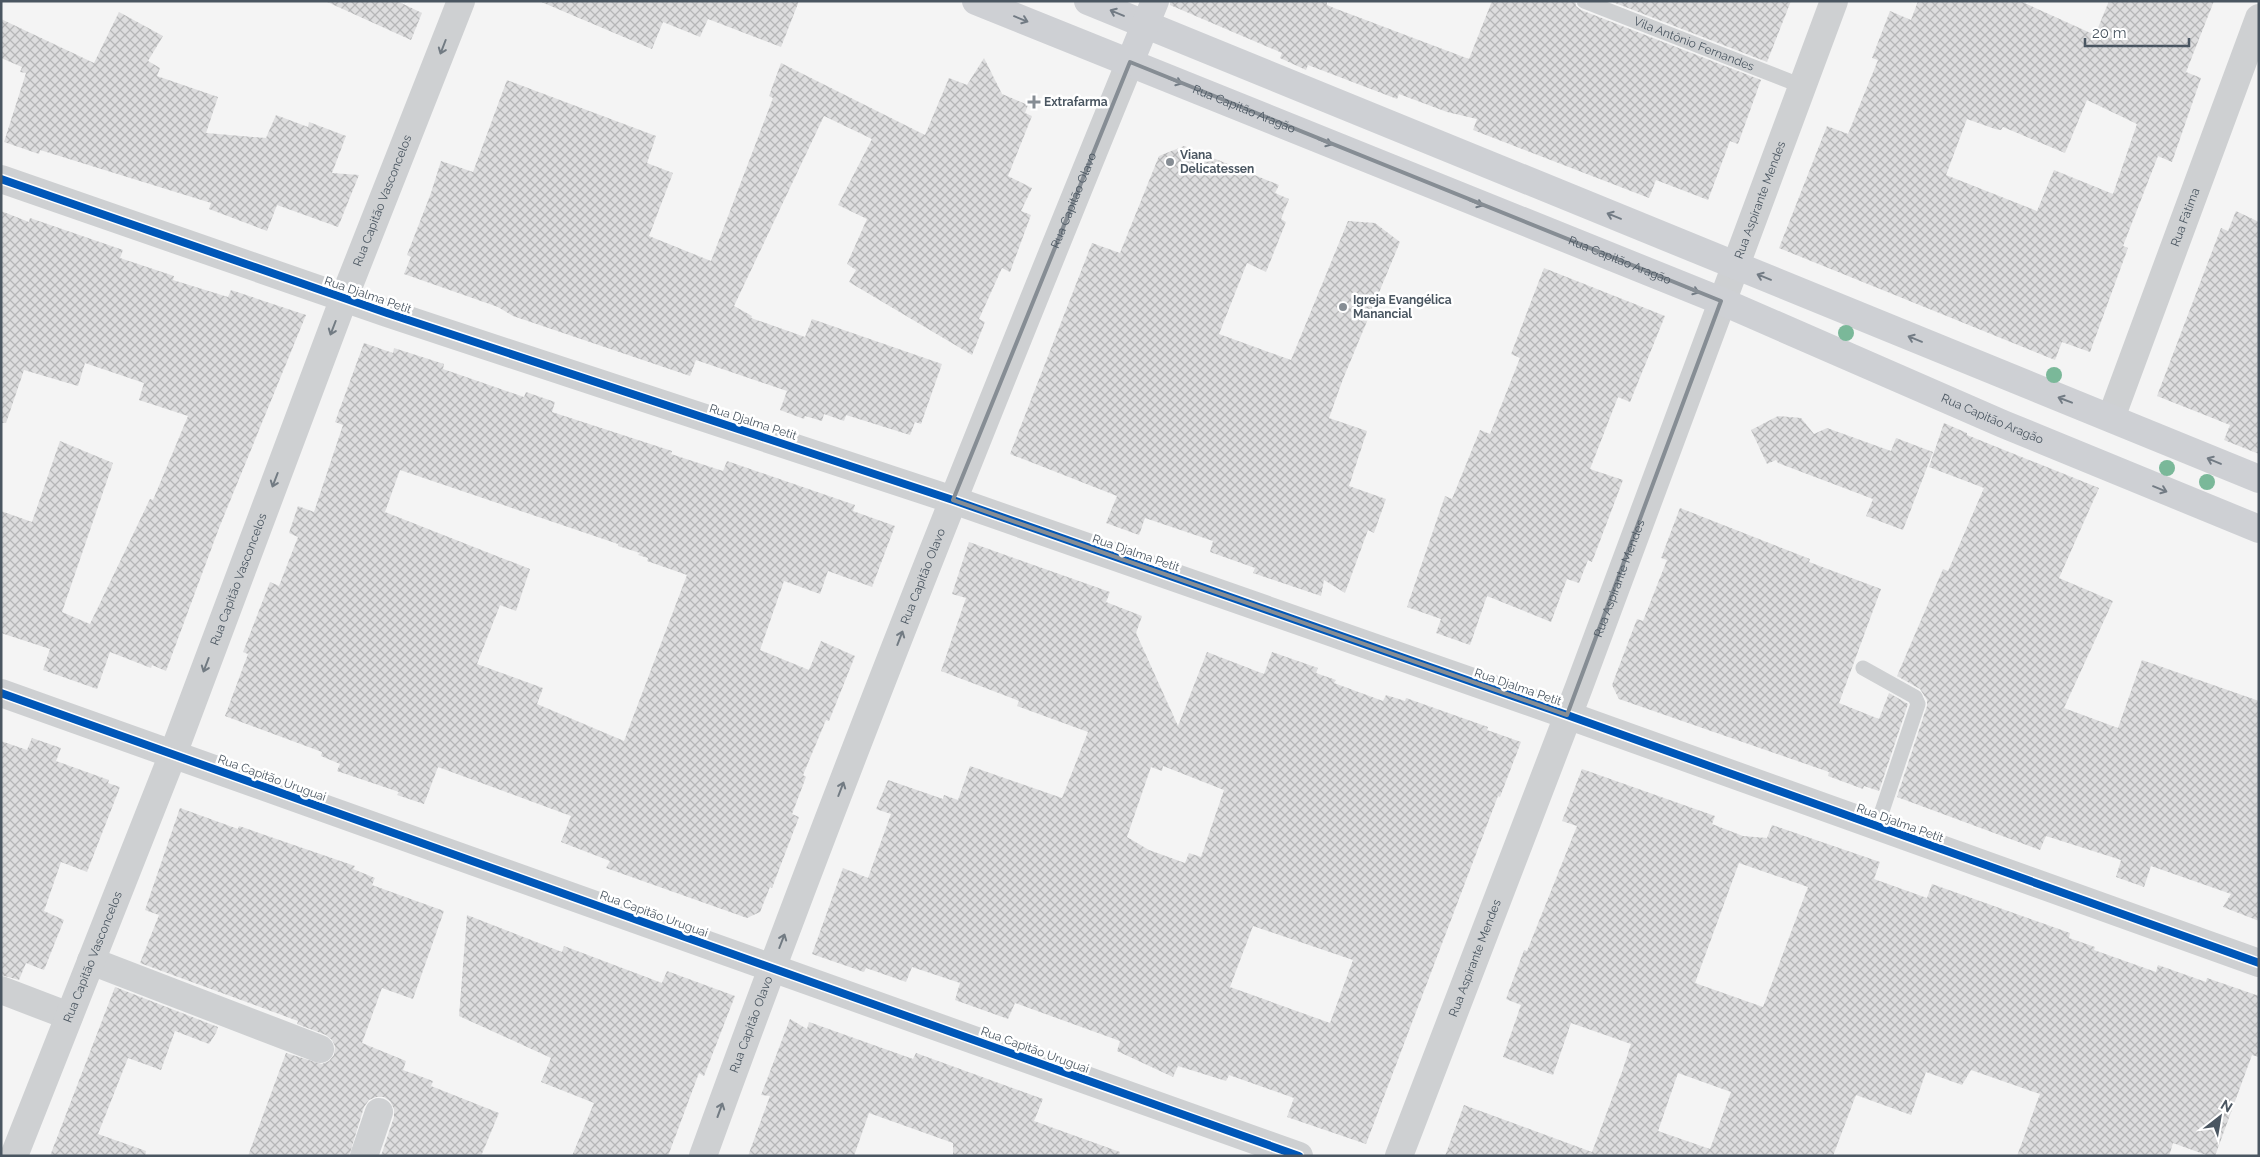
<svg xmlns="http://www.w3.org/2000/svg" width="2260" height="1157" font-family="Raleway,sans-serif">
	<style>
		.building { fill: url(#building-cross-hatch); fill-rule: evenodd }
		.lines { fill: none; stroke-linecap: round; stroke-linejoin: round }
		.lane { stroke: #ced0d2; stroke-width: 15 }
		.street { stroke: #ced0d2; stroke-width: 28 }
		.secondary { stroke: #ced0d4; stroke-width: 28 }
		.cycleway-casing { stroke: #fff; stroke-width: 11 }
		.cycleway { stroke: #0057b8; stroke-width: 8 }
		.tree { fill: #7ab899 }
		.oneway { stroke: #727b84 }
		.oneway2 { stroke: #727b83 }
		.marked { fill: none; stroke: #868d94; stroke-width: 4; stroke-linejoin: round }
		.poi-dot { fill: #868d94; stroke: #fff; stroke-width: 2 }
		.labels { text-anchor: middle; stroke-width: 5; stroke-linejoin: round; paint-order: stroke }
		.street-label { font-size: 12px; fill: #4a5661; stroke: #fff }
		.poi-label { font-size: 12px; font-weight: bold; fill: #4a5661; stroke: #fff; text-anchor: start }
	</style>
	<defs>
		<pattern id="building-cross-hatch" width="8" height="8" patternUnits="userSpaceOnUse" patternTransform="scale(1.25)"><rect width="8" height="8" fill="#ddddde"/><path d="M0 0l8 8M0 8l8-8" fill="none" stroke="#b5b6b7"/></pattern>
	</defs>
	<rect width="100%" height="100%" fill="#f4f4f4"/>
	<path class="building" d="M325,1H397L422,13L411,40Z
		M539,1H799L781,47L708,19L700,37L663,22L652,49Z
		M1170,1H1327V5L1334,8L1469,59L1492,1H1575L1576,6L1581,10L1761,80L1738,144L1730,141L1708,200L1656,180L1649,198L1473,130L1477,119L1447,112L1399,94L1397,99L1308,65L1306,70L1280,58L1282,53L1170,5Z
		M1610,1H1791L1767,62Z
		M1918,1H2020L2095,35L2109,1H2214L2186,72L2201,78L2172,162L2158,156L2123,246L2128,248L2090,352L2062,342L2055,360L1779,248L1827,126L1848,134L1878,60L1872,58L1890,11L1911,20ZM2087,100L2137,124L2113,194L2054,170L2037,211L1946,175L1967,119L1995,129L2001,130L2003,127L2065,153Z
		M119,12L163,36L148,61L160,68L157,76L218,97L206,133L266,138L276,115L308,127L309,122L346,136L332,173L359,175L338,227L277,205L267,231L209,209L211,203L40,150L39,154L4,142L26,73L20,72L22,67L1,58V19L94,63Z
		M984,58L1002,94L1028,105L1025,113L1032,116L1008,176L1032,188L1021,211L1031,215L1010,272L1002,268L979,319L985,322L972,355L849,282L856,270L847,264L867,219L838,205L872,139L824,116L734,306L752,316L751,318L805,337L812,319L942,364L921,424L915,422L910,435L846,415L844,421L824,414L822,421L805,416L804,419L780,410L787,391L696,360L690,376L513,316L498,307L404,274L411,257L407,255L431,193L441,161L473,172L507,80L656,136L647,163L673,173L649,236L711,261L773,98L769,96L781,63L925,135L949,78L967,85Z
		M1184,146L1279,185L1275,193L1289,199L1281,219L1286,222L1266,272L1247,263L1219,334L1291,360L1348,221L1375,223L1400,242L1343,379L1329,418L1367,431L1349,486L1386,499L1374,533L1368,530L1345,593L1324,580L1321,596L1253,573L1255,568L1210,552L1213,541L1145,518L1139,535L1106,523L1117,496L1010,454L1092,243L1120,253L1159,156Z
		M1,211L29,222L30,218L123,250L120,258L174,276L173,280L228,297L231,290L306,315L219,528L166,671L152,665L151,668L110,652L97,689L43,670L50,649L1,633V511L32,522L60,441L113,463L62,612L90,624L150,499L153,500L188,416L139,400L144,383L85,363L78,386L24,370L6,423H1Z
		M2236,211L2259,222V454L2224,440L2230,425L2157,396L2221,228L2228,231Z
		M1544,268L1665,316L1630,402L1618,397L1590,469L1623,480L1592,562L1588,560L1579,583L1567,579L1551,622L1487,596L1470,645L1436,633L1441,619L1407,607L1445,496L1452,499L1480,430L1490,434L1520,358L1511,354Z
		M364,343L393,353L394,348L444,364L443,369L524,397L526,392L555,402L552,412L672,451L671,454L723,471L727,461L855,505L853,511L895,526L872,587L828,571L820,594L784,581L760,650L809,670L821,641L855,656L829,721L826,720L803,775L806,777L792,814L799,817L772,888L770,887L760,912L747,918L606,868L610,861L561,842L571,816L438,767L424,804L397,795L399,792L337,771L340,764L321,756L322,752L225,716L248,654L243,652L270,582L279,586L298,537L289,533L298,506L314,512L343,425L335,422ZM400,470L618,544V546L640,553L638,555L648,558L647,561L687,575L624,741L537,704L543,688L477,664L500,605L516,611L530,569L385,512Z
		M1778,416L1801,418L1814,434L1827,428L1891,451L1896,438L1933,452L1903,530L1866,516L1873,499L1778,463L1776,460L1767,464L1751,430Z
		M1944,423L1967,433V435L2099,488L2059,578L2113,601L2064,708L2118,728L2142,660L2259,701V921L2223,907L2231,894L2151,866L2144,887L2116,877L2121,860L2046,836L2040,850L1897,797L1927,706V700L1920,689L1897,676L1943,569L1948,571L1984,488L1929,467Z
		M1680,508L1810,559L1809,562L1881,589L1839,703L1879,719L1889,693L1908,704L1879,791L1864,786L1863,789L1828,776L1829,772L1619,699L1612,685L1637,619L1643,621L1667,560L1661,558Z
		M969,542L1110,592L1106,602L1142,616L1136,633L1178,726L1207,652L1264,674L1272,652L1318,668L1316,673L1336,680L1334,683L1383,701L1386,695L1405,701L1406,698L1488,727L1487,730L1521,742L1500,797L1498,796L1366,1144L1287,1117L1294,1098L1229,1075L1226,1081L1178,1066L1173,1077L1117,1051L1120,1041L1015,1003L1008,1019L955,1000L960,983L912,967L906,982L866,968L864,972L812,954L843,868L868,878L891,814L876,809L888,780L943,799L944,795L958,800L970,766L1062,798L1088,732L1017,706L1019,701L941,671L966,598L952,594ZM1163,766L1224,790L1201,857L1189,853L1185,863L1149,850L1127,837L1151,767L1162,771ZM1253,926L1353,960L1330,1023L1230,987Z
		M32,738L61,748L56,761L109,780L108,783L120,787L87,872L61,862L44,911L64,920L44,970L26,963L19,980L1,975V741L27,750Z
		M1582,769L1715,816L1712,824L1743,836L1767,838L1772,825L1880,862L1874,879L1927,898L1932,884L2070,933L2069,938L2095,947L2094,950L2156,972L2158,965L2206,982L2207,978L2259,996V1057L2252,1055L2215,1156H2209L2173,1143L2169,1156H2017L2040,1094L1971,1070L1962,1085L1926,1072L1911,1115L1856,1095L1833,1156H1445L1464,1105L1592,1152L1622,1072L1631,1044L1571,1023L1553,1075L1503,1057L1521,1005L1506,999L1524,950L1527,951L1577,826L1562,821ZM1739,863L1808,887L1763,1007L1695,983ZM1678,1073L1731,1092L1710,1149L1658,1131Z
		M180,808L238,829L239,826L355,866L353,869L375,878L372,885L444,911L413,999L382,988L362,1043L406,1061L403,1070L433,1081L431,1086L499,1113L481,1156H381L394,1117V1109L390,1101L384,1097H376L369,1100L364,1107L349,1156H248L286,1053L322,1064L329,1061L334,1055L335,1046L332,1040L326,1035L297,1024L298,1021L140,963L159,915L145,910Z
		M467,915L562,952L564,946L662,983L667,971L735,996L704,1076L699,1073L668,1156H572L594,1103L541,1082L551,1058L459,1016Z
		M115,987L218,1027L216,1033L209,1044L175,1031L161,1070L128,1058L98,1134L146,1151L145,1156H50Z
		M790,1019L807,1029L809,1022L913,1059L916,1053L1043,1099L1034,1121L1120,1152L1119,1156H953V1143L869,1113L854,1156H748L770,1096L761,1095Z"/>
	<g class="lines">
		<g class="lane">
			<path id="s1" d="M1584,1L1802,86"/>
			<path d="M1863,668L1915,697L1918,704L1877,826"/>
		</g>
		<g class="street">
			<path d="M1,179L387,313L953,500L1567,715L2259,963"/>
			<path id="s2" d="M2111,418L2259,18"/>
			<path d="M1,693L1299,1156"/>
			<path d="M91,961L320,1049"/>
			<path d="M1,990L69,1016"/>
			<path id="s3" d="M14,1156L173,754L344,298L461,1"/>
			<path d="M364,1156L379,1112"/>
			<path id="s4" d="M703,1156C836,788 982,425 1130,62"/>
			<path id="s5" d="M1399,1156L1579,687L1834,1"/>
		</g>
		<g class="secondary">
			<path id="s6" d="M976,1L1721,301L2003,424L2259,529"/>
			<path d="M1088,1L2259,479"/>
			<path d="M1130,62L1155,1"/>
		</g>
		<g class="cycleway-casing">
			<path id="cycleway" d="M1,179L387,313L953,500L1567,715L2259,963
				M1,693L1299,1156"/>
		</g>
		<use href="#cycleway" class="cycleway"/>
	</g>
	<g class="tree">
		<circle cx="1846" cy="333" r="8"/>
		<circle cx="2054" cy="375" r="8"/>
		<circle cx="2167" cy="468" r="8"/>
		<circle cx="2207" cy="482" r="8"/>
	</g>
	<defs><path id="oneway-shaft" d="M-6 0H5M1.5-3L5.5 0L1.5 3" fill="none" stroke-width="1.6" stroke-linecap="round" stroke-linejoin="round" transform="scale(1.25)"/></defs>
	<g class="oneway">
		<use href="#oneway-shaft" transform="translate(1117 13) rotate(-157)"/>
		<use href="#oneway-shaft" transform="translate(1021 19) rotate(22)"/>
		<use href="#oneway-shaft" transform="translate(1175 81) rotate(22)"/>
		<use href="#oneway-shaft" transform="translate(1325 142) rotate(22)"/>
		<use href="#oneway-shaft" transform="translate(1476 203) rotate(22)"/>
		<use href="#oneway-shaft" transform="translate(1614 216) rotate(-158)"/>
		<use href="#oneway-shaft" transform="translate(1764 277) rotate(-158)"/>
		<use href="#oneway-shaft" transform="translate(1692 290) rotate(22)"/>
		<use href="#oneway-shaft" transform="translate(1915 339) rotate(-158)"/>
		<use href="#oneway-shaft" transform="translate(2065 400) rotate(-159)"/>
		<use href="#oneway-shaft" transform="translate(2214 461) rotate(-157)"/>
		<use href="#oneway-shaft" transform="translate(2160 489) rotate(22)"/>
	</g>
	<g class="oneway2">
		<use href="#oneway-shaft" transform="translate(443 47) rotate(111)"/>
		<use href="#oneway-shaft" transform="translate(333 328) rotate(111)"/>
		<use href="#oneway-shaft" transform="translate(275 480) rotate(111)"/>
		<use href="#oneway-shaft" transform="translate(900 638) rotate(-69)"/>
		<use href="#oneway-shaft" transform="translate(206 665) rotate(111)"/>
		<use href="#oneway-shaft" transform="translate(841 789) rotate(-69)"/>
		<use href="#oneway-shaft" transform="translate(782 941) rotate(-69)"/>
		<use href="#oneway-shaft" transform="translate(720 1110) rotate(-70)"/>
	</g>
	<path class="marked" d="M1130,62L1721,301L1567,715L953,500Z"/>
	<g class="poi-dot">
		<path d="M1031.5 94.5h5v5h5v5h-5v5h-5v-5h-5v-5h5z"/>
		<circle cx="1170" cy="162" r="5"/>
		<circle cx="1343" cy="307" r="5"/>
	</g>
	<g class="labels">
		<g class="street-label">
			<text dy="4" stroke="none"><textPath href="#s1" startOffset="118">Vila Antônio Fernandes</textPath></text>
			<text dy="4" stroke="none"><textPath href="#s6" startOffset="289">Rua Capitão Aragão</textPath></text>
			<text dy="4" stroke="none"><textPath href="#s3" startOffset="1024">Rua Capitão Vasconcelos</textPath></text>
			<text dy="4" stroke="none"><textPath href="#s4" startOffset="1025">Rua Capitão Olavo</textPath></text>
			<text dy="4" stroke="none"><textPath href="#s5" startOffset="1022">Rua Aspirante Mendes</textPath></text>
			<text dy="4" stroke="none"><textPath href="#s2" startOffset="214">Rua Fátima</textPath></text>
			<text dy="4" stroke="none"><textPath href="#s6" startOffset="694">Rua Capitão Aragão</textPath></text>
			<text transform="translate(368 295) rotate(19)" y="4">Rua Djalma Petit</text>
			<text dy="4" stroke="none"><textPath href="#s6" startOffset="1099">Rua Capitão Aragão</textPath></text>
			<text transform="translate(753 422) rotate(18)" y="4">Rua Djalma Petit</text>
			<text transform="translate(1136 553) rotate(19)" y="4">Rua Djalma Petit</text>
			<text dy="4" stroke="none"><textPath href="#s4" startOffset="620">Rua Capitão Olavo</textPath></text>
			<text dy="4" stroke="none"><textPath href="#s3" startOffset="619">Rua Capitão Vasconcelos</textPath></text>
			<text dy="4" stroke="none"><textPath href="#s5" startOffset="618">Rua Aspirante Mendes</textPath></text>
			<text transform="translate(1518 687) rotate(19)" y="4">Rua Djalma Petit</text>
			<text transform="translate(272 778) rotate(20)" y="4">Rua Capitão Uruguai</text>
			<text transform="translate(1900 823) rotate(20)" y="4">Rua Djalma Petit</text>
			<text transform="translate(654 914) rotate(20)" y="4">Rua Capitão Uruguai</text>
			<text dy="4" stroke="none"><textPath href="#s3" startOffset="214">Rua Capitão Vasconcelos</textPath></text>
			<text dy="4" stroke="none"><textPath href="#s5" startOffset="212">Rua Aspirante Mendes</textPath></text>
			<text dy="4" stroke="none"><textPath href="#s4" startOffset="140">Rua Capitão Olavo</textPath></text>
			<text transform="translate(1035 1050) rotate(20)" y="4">Rua Capitão Uruguai</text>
		</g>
		<g class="poi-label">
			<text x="1044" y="106">Extrafarma</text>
			<text x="1180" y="159">Viana<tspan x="1180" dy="14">Delicatessen</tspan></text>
			<text x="1353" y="304">Igreja Evangélica<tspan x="1353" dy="14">Manancial</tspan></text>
		</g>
	</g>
	<rect width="2260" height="1157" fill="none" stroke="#4a5661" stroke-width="5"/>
	<g transform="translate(2220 1117) rotate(31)" stroke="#ffffff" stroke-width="4" paint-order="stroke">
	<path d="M0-4L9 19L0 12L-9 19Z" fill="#4a5661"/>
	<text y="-8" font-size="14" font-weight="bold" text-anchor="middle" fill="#4a5661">N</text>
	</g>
	<path d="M2085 38v8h104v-8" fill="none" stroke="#4a5661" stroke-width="2.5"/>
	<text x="2092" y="38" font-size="15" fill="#4a5661" stroke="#ffffff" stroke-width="4" paint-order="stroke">20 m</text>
</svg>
